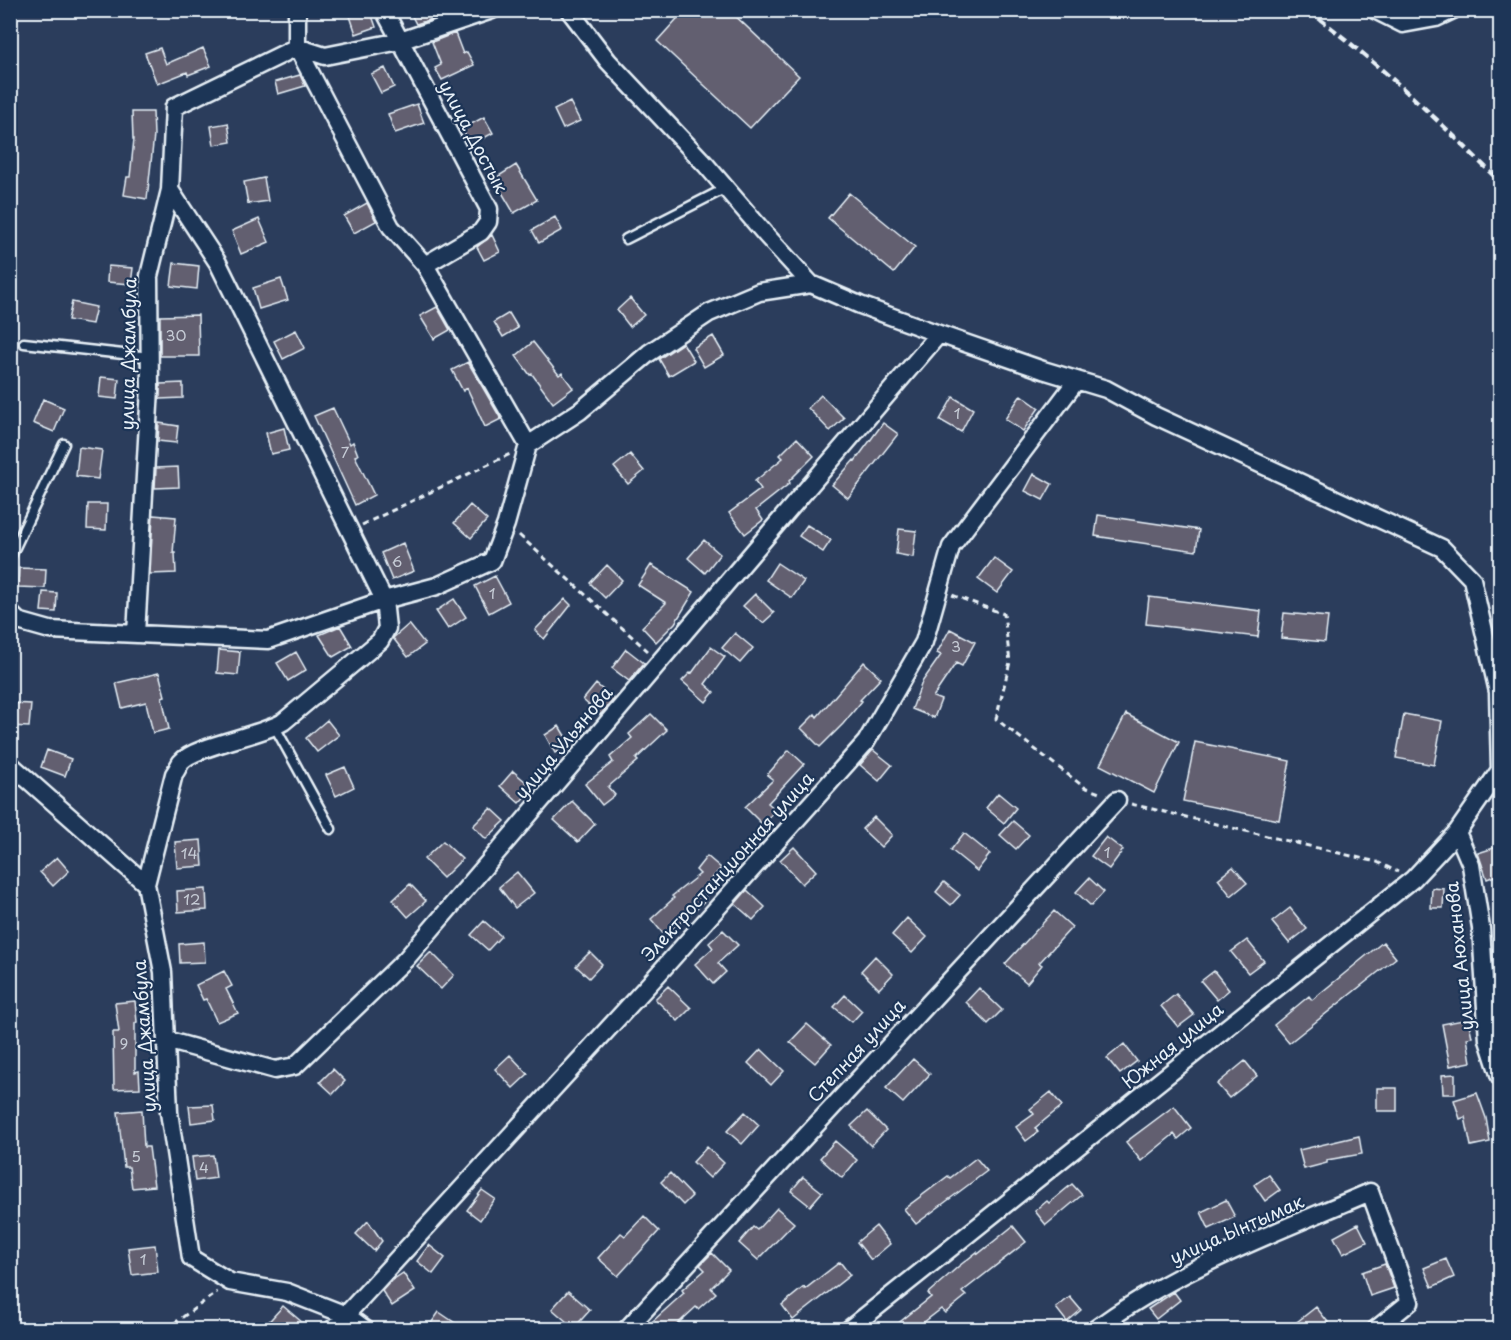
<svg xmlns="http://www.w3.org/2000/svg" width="1511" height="1340" font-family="'Playpen Sans',sans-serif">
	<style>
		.building { fill: #625e70; stroke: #e8f1f8; stroke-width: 1.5 }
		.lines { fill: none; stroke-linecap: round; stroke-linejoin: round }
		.service-casing { stroke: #e8f1f8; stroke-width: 13 }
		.minor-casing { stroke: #e8f1f8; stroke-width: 21 }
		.path { stroke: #e8f1f8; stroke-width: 3; stroke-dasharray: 6 4.5; stroke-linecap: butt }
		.service { stroke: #1d3557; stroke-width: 8 }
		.minor { stroke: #1d3557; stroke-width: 16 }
		.rail { stroke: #e8f1f8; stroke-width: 4.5; stroke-dasharray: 9 4.5; stroke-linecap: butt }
		.labels { text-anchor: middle; stroke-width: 4.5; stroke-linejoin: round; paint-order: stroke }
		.number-label { font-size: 15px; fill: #c6ccd6 }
		.street-label { font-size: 18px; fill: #e8f1f8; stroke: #1d3557 }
	</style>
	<rect width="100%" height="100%" fill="#2b3d5c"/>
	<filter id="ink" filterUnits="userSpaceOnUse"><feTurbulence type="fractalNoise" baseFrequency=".0167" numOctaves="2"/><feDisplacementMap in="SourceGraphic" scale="12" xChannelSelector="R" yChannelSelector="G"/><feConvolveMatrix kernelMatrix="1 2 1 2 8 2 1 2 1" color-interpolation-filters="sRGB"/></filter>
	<g filter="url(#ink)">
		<path class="building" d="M348,10H370L376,27L356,34Z
			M409,10H447L432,19L416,24Z
			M685,10H729L799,76L750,128L657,41Z
			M455,33L463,54L467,52L474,65L442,80L435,68L441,65L432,42Z
			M160,48L166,64L203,48L211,66L188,75L187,72L157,84L145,53Z
			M385,68L394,87L381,93L371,74Z
			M300,75L305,86L278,94L275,82Z
			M570,102L580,121L563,129L554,110Z
			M417,104L424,123L395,133L388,114Z
			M132,112H153L154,135L147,199L124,195L127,177H130L134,139H133Z
			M484,117L493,133L471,145L462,129Z
			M228,123L231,142L214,145L211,126Z
			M516,165L537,200L514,213L494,179Z
			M264,178L268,201L248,204L244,182Z
			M849,193L915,247L894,273L828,218Z
			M367,203L376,221L354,233L344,216Z
			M555,217L562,230L539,243L532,230Z
			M259,219L269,242L241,254L232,231Z
			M492,235L500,252L484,260L477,247Z
			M174,263L199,266L197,289L171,286Z
			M108,266L133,268L131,284L107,282Z
			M281,279L288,300L259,309L253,288Z
			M630,298L644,315L630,327L617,310Z
			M72,302L96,307L92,324L68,320Z
			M437,307L450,330L434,339L420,316Z
			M509,313L518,328L503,337L494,322Z
			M198,315L199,356H160V316Z
			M296,330L305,348L283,359L274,341Z
			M713,336L724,355L704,367L693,348Z
			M533,342L559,375L562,373L573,388L553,403L532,374L530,375L516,356Z
			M683,343L694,361L669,376L659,359Z
			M468,362L501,419L485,427L467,388L463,391L452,370Z
			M101,377L119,379L117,399L99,397Z
			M183,383V398L160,399V384Z
			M821,395L844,418L830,431L808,408Z
			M1021,395L1039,408L1023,431L1005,419Z
			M953,397L973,409L961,432L940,420Z
			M43,399L64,408L54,432L33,423Z
			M333,408L350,444L353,442L358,455L355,456L374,495L355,505L314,416Z
			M159,423L178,426L176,443L158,441Z
			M883,423L898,434L848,498L832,485L854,460L855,461Z
			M284,428L289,450L271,454L266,433Z
			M797,438L814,456L789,481L790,483L756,510L763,520L745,534L729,513L761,489L755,481L783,458L780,455Z
			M79,447L102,450L98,479L76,476Z
			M630,454L644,471L628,484L614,467Z
			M178,467L179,487L155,488L156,468Z
			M1034,474L1052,484L1043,500L1025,491Z
			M88,504H107L106,530L87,529Z
			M470,505L487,520L471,538L454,523Z
			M153,515L176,517L173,553H175L176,573L150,574Z
			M1098,515L1199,530L1196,551L1095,536Z
			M807,525L831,540L823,552L799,536Z
			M899,529L916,531L913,557L896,554Z
			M704,540L720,554L705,573L688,558Z
			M403,543L414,571L392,580L381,553Z
			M994,558L1013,572L997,593L978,579Z
			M777,563L804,581L792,598L766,580Z
			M607,565L622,580L605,598L590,583Z
			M651,565L694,592L675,623L656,642L642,627L666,603L638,585Z
			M19,568L46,569L45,588L18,587Z
			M495,576L509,602L489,613L475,586Z
			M43,592L57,593L56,612L41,611Z
			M755,594L774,613L763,623L743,606Z
			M1149,597L1261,611L1258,637L1146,624Z
			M454,599L466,617L448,629L436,611Z
			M565,599L571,605L544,639L535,630Z
			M1284,613L1328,617L1325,642L1281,638Z
			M409,624L425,644L408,657L393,638Z
			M340,626L352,646L333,657L319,635Z
			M950,629L975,642L962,666L956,663L933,697L941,700L934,718L912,709L922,682L941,655L937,653Z
			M735,633L753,648L740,663L722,648Z
			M711,647L725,657L705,684L714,692L706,702L682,681L691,672L692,673Z
			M626,649L644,663L629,681L612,668Z
			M219,650L240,652L238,675L217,673Z
			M296,652L306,670L288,681L277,663Z
			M864,662L881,678L860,700L862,701L843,724L820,747L801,728L815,714L817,717Z
			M159,673L165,696L162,697L169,729L153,733L146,702L122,708L116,683Z
			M596,684L614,699L600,715L583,700Z
			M10,703L31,704L29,727L10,726Z
			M651,714L667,730L636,759L638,761L608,787L615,795L602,805L585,784L613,762L610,757L632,738L629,734Z
			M1126,714L1179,742L1154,793L1100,765Z
			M1404,714L1442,721L1434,765L1396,758Z
			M327,720L339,735L317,752L306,738Z
			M559,726L570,744L555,753L545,735Z
			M1195,742L1290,761L1279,820L1183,801Z
			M47,750L71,759L65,776L41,767Z
			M789,750L804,764L768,803L776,810L762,824L745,807L773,780L767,775Z
			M873,750L892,765L879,781L860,765Z
			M345,767L354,787L336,796L326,775Z
			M513,771L533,788L519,803L500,786Z
			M998,793L1016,808L1004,823L986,808Z
			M572,801L595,824L578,842L554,820Z
			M491,808L505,821L486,839L473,826Z
			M874,817L892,835L881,847L862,829Z
			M1013,821L1029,835L1016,849L1000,835Z
			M964,833L990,854L977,871L951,850Z
			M1106,837L1123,850L1109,869L1091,856Z
			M201,840L203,866L177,868L175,842Z
			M443,841L462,859L443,878L424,859Z
			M1500,846V874L1487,879L1478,853Z
			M794,847L816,871L802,884L780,860Z
			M707,856L721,868L701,892L707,899L665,936L651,919L674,898L672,896L700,874L696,870Z
			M57,857L69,871L53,886L40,872Z
			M1233,867L1247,883L1231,896L1218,879Z
			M517,872L534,893L515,908L499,887Z
			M1089,878L1104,892L1091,906L1076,892Z
			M944,882L960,895L951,905L936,892Z
			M410,884L426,901L408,917L393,900Z
			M1432,888L1444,889L1443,908H1431Z
			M206,889L207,910L178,912L177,891Z
			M747,890L765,907L753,920L735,904Z
			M1290,908L1307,929L1289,943L1272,922Z
			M1054,911L1072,927L1039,963L1042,965L1027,983L1005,964Z
			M907,918L927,937L912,953L892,935Z
			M484,921L501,936L488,950L471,935Z
			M723,930L738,945L718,963L726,972L713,984L695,964L713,948L709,943Z
			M1247,940L1264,961L1248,973L1231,952Z
			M204,942L205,962L180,963L179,944Z
			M1383,942L1396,958L1289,1043L1274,1025L1309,996L1312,1000Z
			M431,952L454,975L441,989L417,966Z
			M590,952L602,964L589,978L576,966Z
			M875,956L893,974L879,989L861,971Z
			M224,971L232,986L226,989L238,1013L217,1022L206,999L203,1000L196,985Z
			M1214,971L1229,990L1217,1000L1201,981Z
			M668,986L691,1008L678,1021L655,999Z
			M979,988L1002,1010L988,1024L966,1002Z
			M1176,994L1194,1015L1178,1027L1161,1006Z
			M845,995L862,1011L852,1022L834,1007Z
			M135,1001L137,1022L135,1023V1072L139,1071L140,1088L114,1089L113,1032H119L115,1003Z
			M1468,1019L1472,1037L1467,1038L1471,1062L1450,1066L1442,1024Z
			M807,1024L831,1045L815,1063L790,1042Z
			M1124,1044L1137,1061L1120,1074L1107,1058Z
			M761,1049L784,1071L771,1085L748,1063Z
			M510,1055L528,1074L513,1088L495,1069Z
			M913,1059L930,1074L903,1103L886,1088Z
			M1245,1061L1257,1076L1229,1098L1217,1084Z
			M333,1069L345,1081L333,1094L320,1082Z
			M1455,1074V1094H1443L1442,1075Z
			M1377,1088H1397V1111H1377Z
			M1051,1092L1062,1106L1035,1128L1038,1132L1026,1141L1016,1127L1034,1114L1030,1109Z
			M1477,1093L1486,1118L1490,1142L1471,1146L1465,1117L1460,1119L1454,1100Z
			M213,1105L215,1120L191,1123L189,1106Z
			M1174,1106L1191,1128L1178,1139L1174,1134L1141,1161L1126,1142Z
			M142,1110L144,1147H149L154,1186L132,1188L129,1167H124L118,1112Z
			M867,1111L886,1130L871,1146L851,1126Z
			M745,1112L759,1125L742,1144L727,1131Z
			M1359,1136L1362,1154L1327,1160V1163L1304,1169L1299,1150Z
			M835,1141L857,1160L842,1178L820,1158Z
			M707,1147L724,1163L710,1178L693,1162Z
			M213,1155L216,1178L195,1181L192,1157Z
			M976,1158L987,1171L916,1224L904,1209L948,1176L950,1178Z
			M670,1173L692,1196L683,1205L661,1182Z
			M1269,1175L1280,1190L1265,1201L1254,1185Z
			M803,1177L822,1192L810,1206L791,1191Z
			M1072,1184L1082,1195L1046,1225L1035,1211L1047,1201L1049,1203Z
			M482,1190L495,1199L480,1220L467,1210Z
			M1226,1200L1235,1217L1209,1229L1201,1212Z
			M777,1208L794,1223L758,1260L739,1243L753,1227L757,1230Z
			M644,1216L659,1231L618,1276L598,1258L621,1233L625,1236Z
			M368,1221L382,1241L374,1251L356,1234Z
			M1358,1224L1367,1242L1343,1254L1334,1237Z
			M876,1226L890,1244L871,1260L857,1242Z
			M1013,1226L1026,1242L962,1292L966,1296L945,1313L941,1309L915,1329H891L931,1297L928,1293L959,1266L977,1252L978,1254Z
			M155,1245L158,1272L132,1275L128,1248Z
			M429,1245L445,1258L433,1274L417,1261Z
			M712,1253L729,1270L711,1288L716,1293L698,1309L696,1307L672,1329H644L684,1293L682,1290L705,1270L700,1265Z
			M1446,1259L1454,1277L1432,1287L1424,1268Z
			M840,1262L850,1275L793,1320L782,1305L804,1287L805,1289Z
			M1385,1264L1394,1288L1370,1296L1362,1272Z
			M403,1273L415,1291L392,1306L382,1291L391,1281Z
			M568,1291L590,1310L574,1328L552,1309Z
			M1174,1292L1180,1300L1156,1319L1148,1309Z
			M1070,1297L1081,1310L1067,1322L1056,1308Z
			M283,1306L310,1329H262Z
			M1316,1307L1328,1322L1319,1329H1288Z
			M439,1312L464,1329H427Z"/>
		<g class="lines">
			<g class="service-casing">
				<path id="service" d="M626,239L726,188
					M24,343L150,357
					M10,558L64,444
					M275,727L331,829"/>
			</g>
			<g class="minor-casing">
				<path id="minor" d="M384,10L489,209L488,222L481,232L425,265L528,445
					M569,10L608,61L706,165L766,235L811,284L860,305L939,334L1043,370L1106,389L1156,416L1442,548L1472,579L1498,692L1500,770
					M1375,10L1403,24L1436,18L1453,10
					M425,265L391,227L297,47L325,56L400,41L492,10
					M10,613L18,621L50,630L268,640L384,600L437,586L492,561L506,524L528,445L580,411L649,353L709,313L759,292L811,284
					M136,634L150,388L149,276L170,190L174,107L297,47V10
					M10,764L146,884L163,972L169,1112L191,1258L230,1282L287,1292L346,1315L366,1330
					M1457,832L1471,865L1481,928L1488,1040L1500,1077
					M146,884L174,774C177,770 179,765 181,762C194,746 260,736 283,722L380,641L387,628L384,600L218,263L170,190
					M166,1040L275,1070L295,1066L406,959L939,334
					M332,1330L651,982L866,742L924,642L951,547L1077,380
					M626,1330L1117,800
					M848,1330L1413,879L1457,832L1500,770
					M1094,1330C1177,1268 1275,1233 1370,1192L1410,1302L1375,1330"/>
			</g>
			<path class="path" d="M362,525L510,454
				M519,535L648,651
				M952,595L1004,614L1010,662L996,719L1084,787L1102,794
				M1131,804L1377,862L1398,872
				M165,1330L217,1292"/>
			<use href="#service" class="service"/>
			<use href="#minor" class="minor"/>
			<path class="rail" d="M1308,10C1377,62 1440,121 1500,182"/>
		</g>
	</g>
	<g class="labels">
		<g class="number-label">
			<text x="176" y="341">30</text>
			<text x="957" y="419">1</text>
			<text x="345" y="458">7</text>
			<text x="397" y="567">6</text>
			<text x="492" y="599">1</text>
			<text x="956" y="652">3</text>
			<text x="1107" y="858">1</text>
			<text x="189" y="859">14</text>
			<text x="192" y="905">12</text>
			<text x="124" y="1049">9</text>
			<text x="136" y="1162">5</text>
			<text x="204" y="1173">4</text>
			<text x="143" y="1265">1</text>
		</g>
		<g class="street-label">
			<text transform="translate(473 137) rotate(62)" y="6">улица Достык</text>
			<text transform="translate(129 354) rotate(-89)" y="6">улица Джамбула</text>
			<text transform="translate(564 743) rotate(-50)" y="6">улица Ульянова</text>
			<text transform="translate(728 867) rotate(-48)" y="6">Электростанционная улица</text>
			<text transform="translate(1460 956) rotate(-96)" y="6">улица Аюханова</text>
			<text transform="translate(145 1036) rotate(-94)" y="6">улица Джамбула</text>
			<text transform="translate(1173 1046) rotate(-39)" y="6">Южная улица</text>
			<text transform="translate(857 1051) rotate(-47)" y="6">Степная улица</text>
			<text transform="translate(1237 1230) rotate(-24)" y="6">улица Ынтымак</text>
		</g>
	</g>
	<rect width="1511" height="1340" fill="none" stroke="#1d3557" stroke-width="36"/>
	<rect x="18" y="18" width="1475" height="1304" fill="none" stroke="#e8f1f8" stroke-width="2" filter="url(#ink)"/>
</svg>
